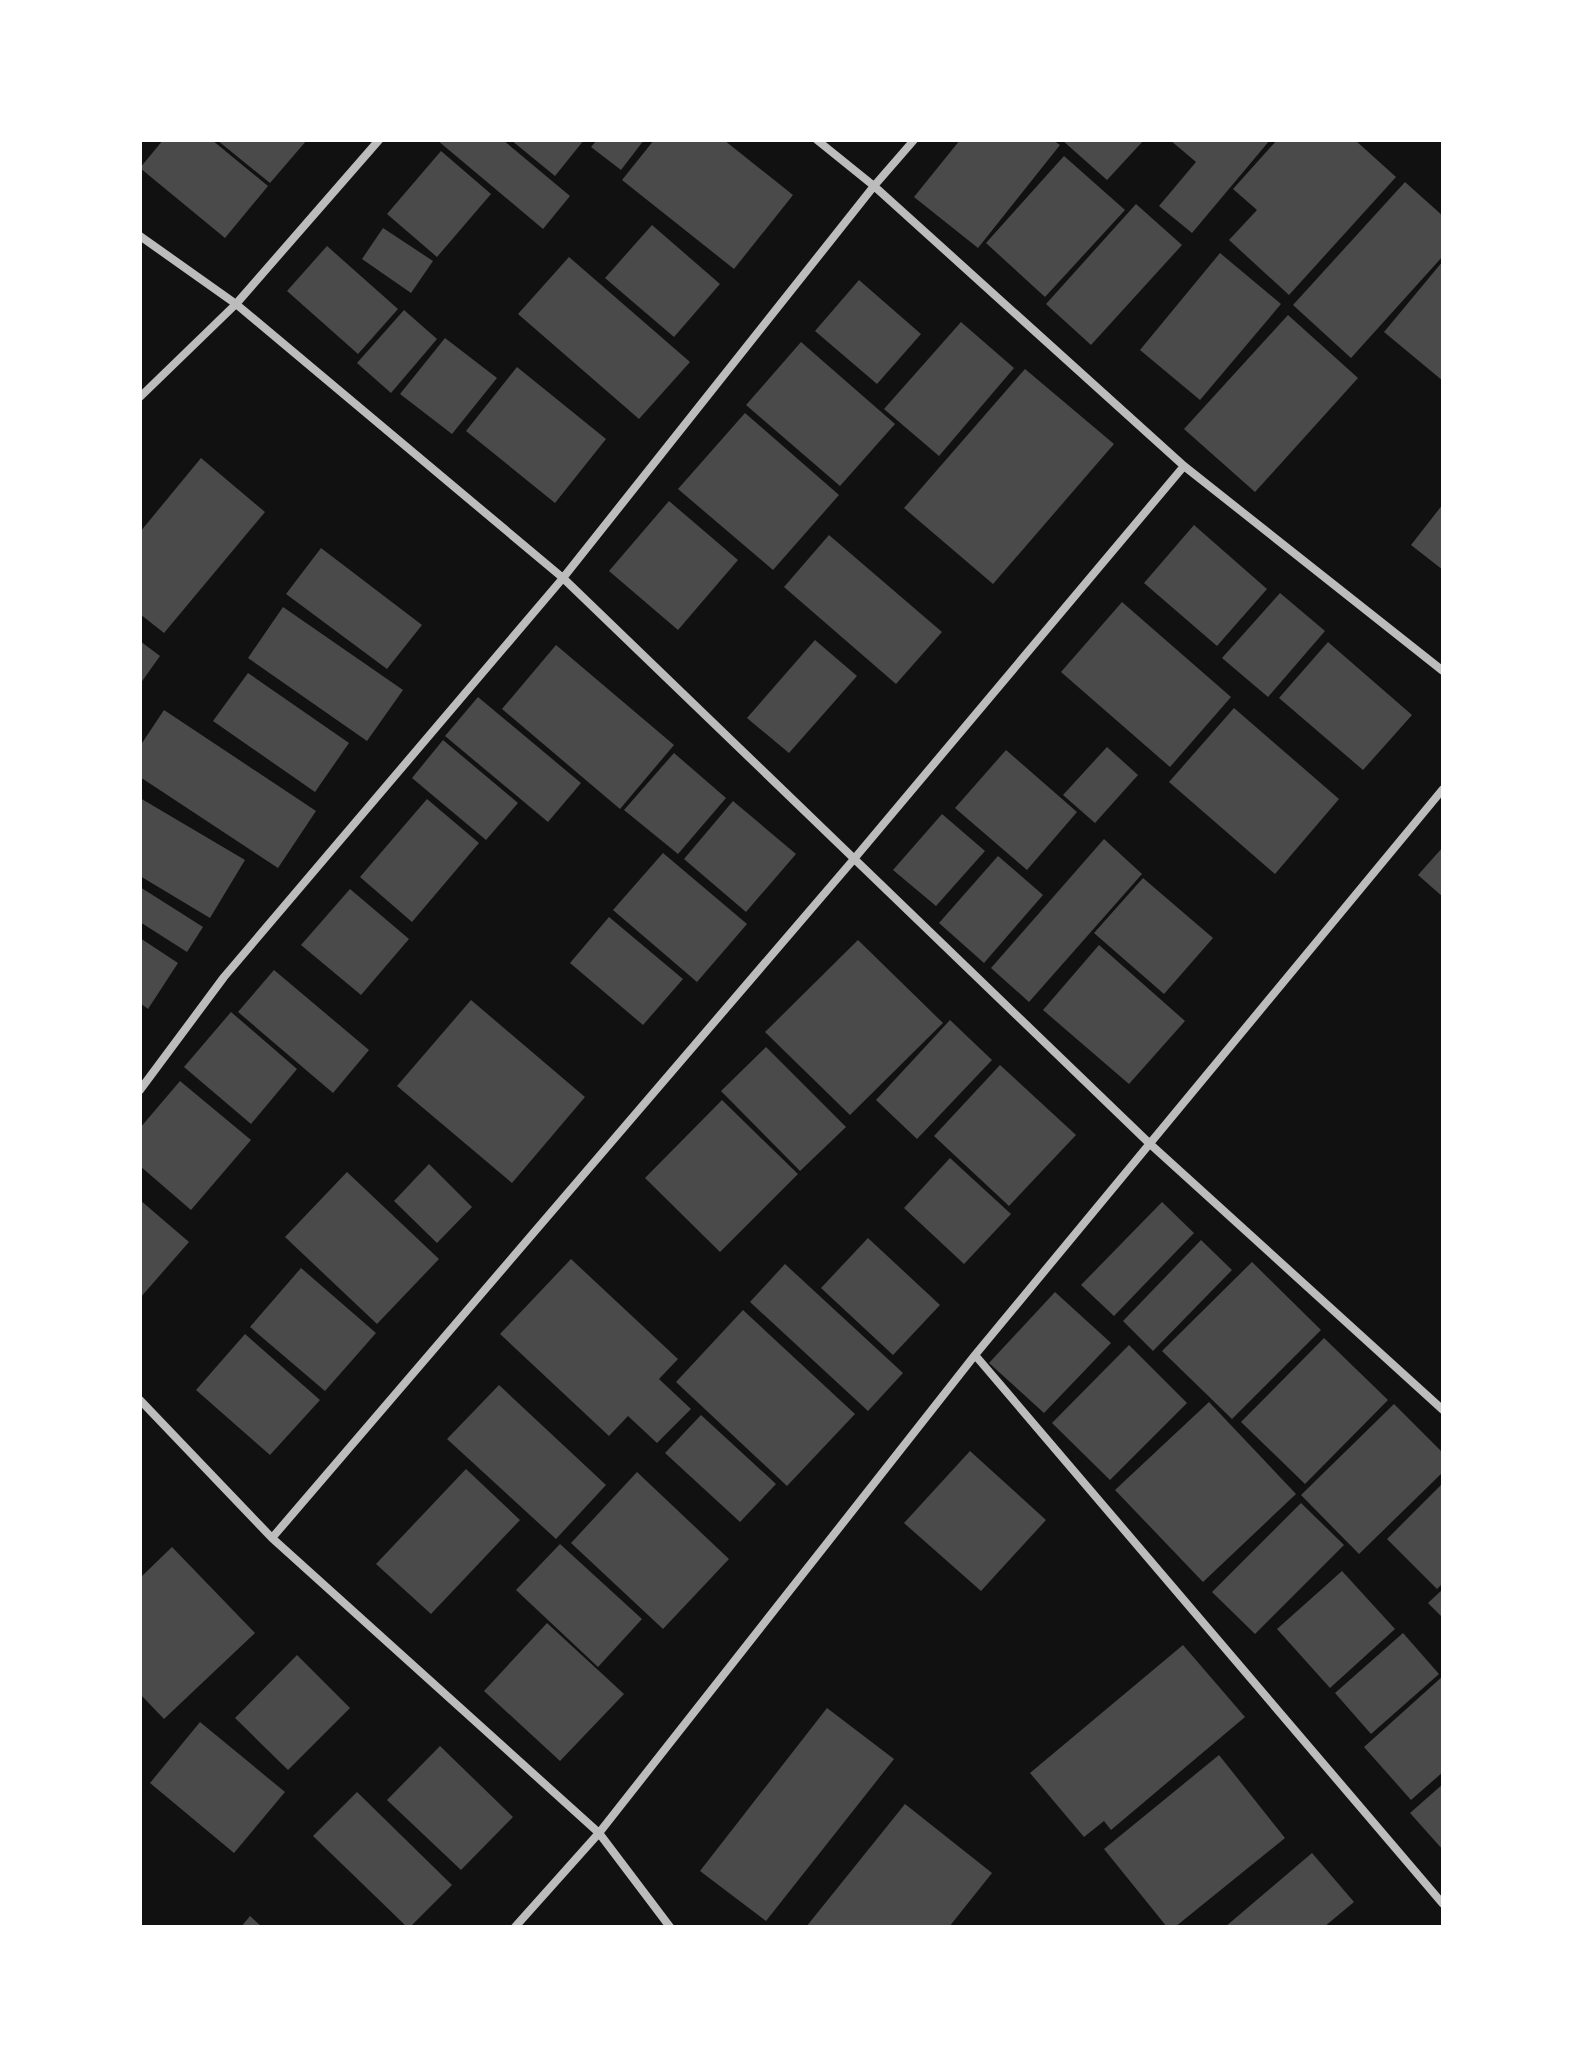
<svg xmlns="http://www.w3.org/2000/svg" width="1583" height="2067" font-family="'Playfair Display',serif">
	<style>
		.building { fill: #4a4a4a }
		.lines { fill: none; stroke-linecap: round; stroke-linejoin: round }
		.minor { stroke: #bcbcbc; stroke-width: 8 }
	</style>
	<rect width="100%" height="100%" fill="#111"/>
	<path class="building" d="M163,140H212L268,186L225,238L140,168Z
		M217,140H307L270,183Z
		M437,140H503L570,196L543,229Z
		M511,140H584L555,176Z
		M597,140H644L621,170L591,147Z
		M654,140H724L793,195L734,269L622,180Z
		M960,140H1053L1060,145L978,248L914,197Z
		M1062,140H1144L1107,180Z
		M1170,140H1270L1192,233L1159,206L1196,162Z
		M1277,140H1355L1396,177L1289,295L1229,240L1257,210L1233,189Z
		M441,151L491,194L437,257L387,214Z
		M1064,156L1125,210L1045,297L986,243Z
		M1405,182L1443,216V256L1351,358L1293,305Z
		M1136,204L1182,245L1091,345L1046,304Z
		M652,225L720,284L674,337L605,278Z
		M383,228L433,261L411,293L362,259Z
		M327,246L398,309L358,354L287,291Z
		M1220,253L1281,304L1200,400L1140,350Z
		M569,257L690,362L639,419L518,314Z
		M1443,261V381L1384,332Z
		M859,280L921,334L877,384L815,331Z
		M404,310L437,339L391,393L357,363Z
		M1288,315L1358,378L1255,492L1184,429Z
		M961,322L1014,368L939,456L884,409Z
		M445,338L497,378L452,434L400,394Z
		M801,342L895,424L840,486L746,405Z
		M517,367L606,439L555,503L466,431Z
		M1025,369L1114,444L993,584L904,508Z
		M745,413L839,495L773,570L678,489Z
		M201,458L265,512L164,633L140,614V532Z
		M669,501L738,560L678,630L609,571Z
		M1443,504V570L1411,545Z
		M1194,525L1267,589L1217,646L1144,583Z
		M829,535L942,632L896,684L784,587Z
		M321,548L422,625L387,669L286,594Z
		M1280,593L1325,631L1268,697L1222,658Z
		M1122,602L1231,697L1170,767L1061,672Z
		M283,607L403,690L367,741L248,658Z
		M815,640L857,676L789,753L747,718Z
		M140,641L160,656L140,684Z
		M1328,642L1412,715L1363,770L1279,698Z
		M556,645L674,745L620,809L502,709Z
		M248,673L349,743L315,792L213,721Z
		M478,697L581,783L548,822L445,736Z
		M1234,708L1339,799L1275,874L1169,782Z
		M164,710L316,811L278,868L140,777V746Z
		M443,740L518,803L486,840L412,778Z
		M1107,747L1138,775L1095,823L1063,795Z
		M1006,750L1077,812L1027,870L955,808Z
		M674,753L726,798L678,854L624,810Z
		M140,798L245,860L210,918L140,876Z
		M427,799L479,843L412,922L360,877Z
		M733,801L796,854L746,912L684,859Z
		M942,814L985,851L936,906L893,870Z
		M1104,839L1142,874L1029,1002L991,968Z
		M1443,847V897L1418,875Z
		M663,853L747,924L697,982L613,910Z
		M998,856L1043,895L984,963L939,923Z
		M1143,878L1213,938L1164,994L1094,933Z
		M140,887L203,927L187,952L140,922Z
		M350,889L409,939L361,995L301,945Z
		M609,917L683,979L643,1025L570,963Z
		M140,938L178,963L148,1009L140,1003Z
		M858,940L943,1023L850,1115L765,1032Z
		M1099,945L1185,1021L1129,1084L1043,1010Z
		M274,970L369,1050L333,1093L238,1012Z
		M471,1000L585,1097L512,1183L397,1086Z
		M231,1012L297,1069L251,1124L184,1067Z
		M950,1020L992,1060L917,1139L876,1100Z
		M766,1047L846,1127L800,1171L721,1091Z
		M1000,1065L1076,1135L1009,1206L934,1136Z
		M180,1081L251,1140L191,1210L140,1166V1128Z
		M722,1100L798,1174L720,1252L645,1178Z
		M950,1158L1011,1214L964,1264L904,1208Z
		M429,1164L472,1207L437,1243L394,1201Z
		M347,1172L439,1259L377,1324L285,1237Z
		M140,1200L189,1242L140,1298Z
		M1162,1202L1194,1233L1114,1316L1081,1285Z
		M868,1238L940,1305L893,1355L821,1288Z
		M1201,1240L1232,1270L1153,1351L1123,1321Z
		M571,1259L678,1359L659,1379L691,1409L657,1443L628,1416L609,1436L500,1334Z
		M1252,1262L1321,1330L1232,1419L1162,1351Z
		M785,1264L903,1373L868,1411L750,1302Z
		M301,1268L376,1333L325,1391L250,1327Z
		M1055,1292L1111,1343L1044,1413L989,1363Z
		M743,1310L855,1414L787,1486L676,1382Z
		M245,1334L320,1400L270,1455L196,1390Z
		M1324,1338L1388,1400L1305,1484L1241,1422Z
		M1129,1345L1187,1403L1110,1480L1052,1423Z
		M499,1385L606,1485L556,1539L447,1439Z
		M1209,1402L1296,1494L1203,1582L1115,1490Z
		M1394,1404L1443,1453V1472L1359,1554L1301,1495Z
		M701,1415L776,1484L740,1522L665,1453Z
		M970,1451L1046,1520L981,1591L904,1523Z
		M466,1469L520,1520L431,1614L376,1564Z
		M637,1472L729,1559L663,1629L571,1543Z
		M1443,1483V1583L1437,1589L1387,1539Z
		M1301,1503L1344,1545L1255,1634L1212,1592Z
		M560,1544L642,1619L598,1667L516,1590Z
		M172,1547L255,1633L164,1719L140,1694V1578Z
		M1342,1571L1395,1629L1330,1688L1277,1629Z
		M1443,1589V1618L1428,1603Z
		M547,1623L624,1694L560,1761L484,1691Z
		M1403,1633L1439,1674L1371,1734L1335,1693Z
		M1183,1645L1245,1717L1111,1830L1104,1821L1084,1837L1030,1773Z
		M297,1655L350,1708L288,1770L235,1718Z
		M1443,1676V1772L1411,1800L1364,1747Z
		M827,1708L894,1759L766,1921L700,1871Z
		M200,1722L285,1792L234,1853L150,1783Z
		M440,1746L513,1817L461,1870L387,1800Z
		M1219,1755L1285,1838L1175,1927H1167L1104,1849Z
		M1443,1784V1850L1410,1813Z
		M357,1792L452,1885L410,1927H407L313,1836Z
		M905,1804L992,1873L949,1927H806Z
		M1312,1853L1354,1902L1324,1927H1225Z
		M250,1916L262,1927H241Z"/>
	<g class="lines">
		<path class="minor" d="M817,140L874,186L1184,466L1443,671
			M140,236L236,304L563,578L1149,1143L1443,1410
			M140,397L236,304L379,140
			M140,1090L224,977L563,578L874,186L914,140
			M975,1355L1443,1904
			M140,1400L272,1538L599,1833L670,1927
			M272,1538L854,859L1184,466
			M515,1927L599,1833L975,1355L1443,789"/>
	</g>
	<rect width="1583" height="2067" fill="none" stroke="#ffffff" stroke-width="284"/>
</svg>
